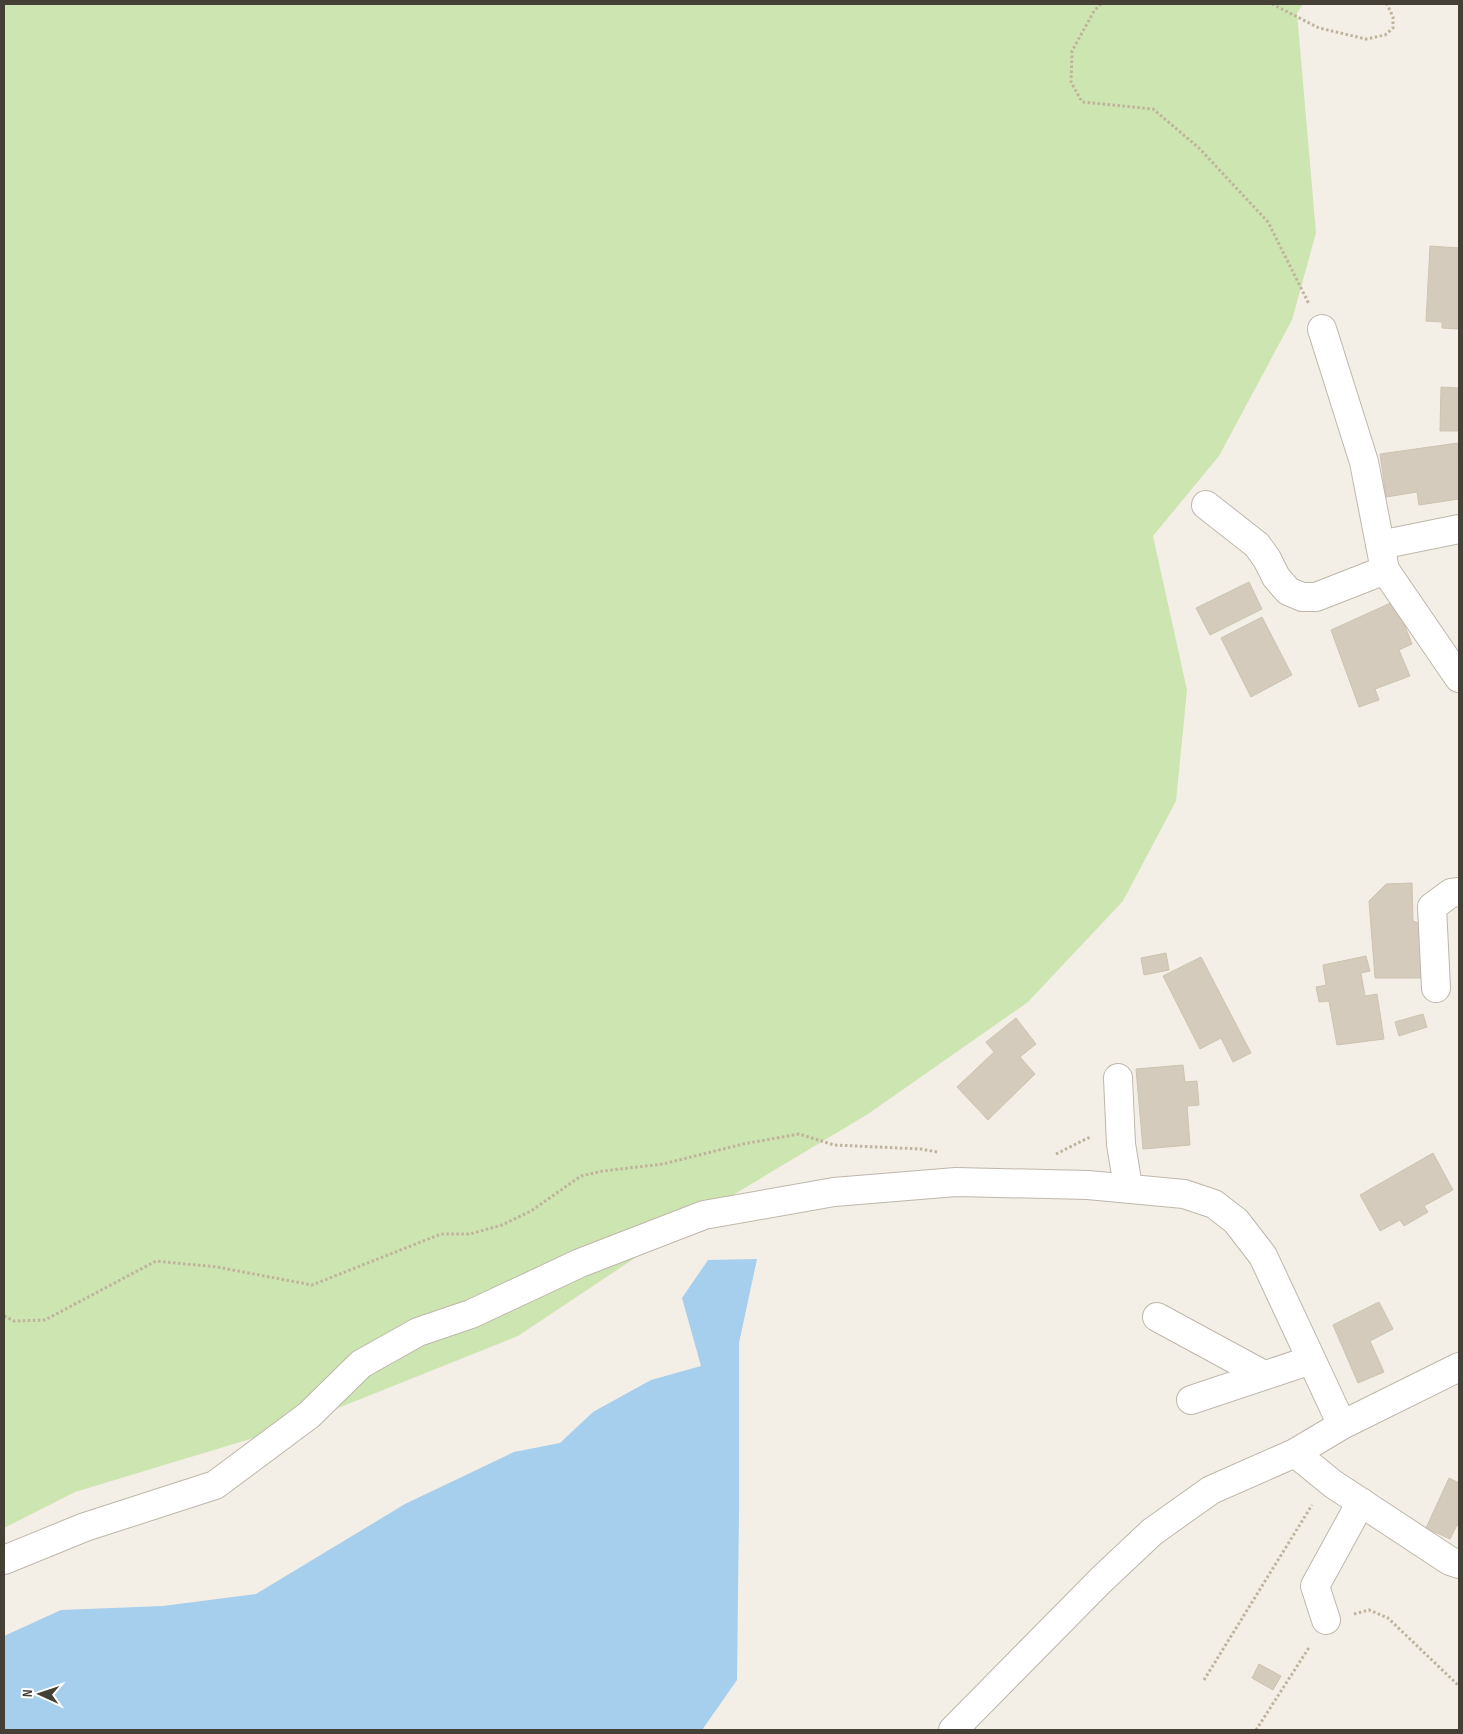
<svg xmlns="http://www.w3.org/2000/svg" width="1463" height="1734" viewBox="0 0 1463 1734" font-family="'Sofia Sans Condensed',sans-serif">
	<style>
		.green { fill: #cde5b1 }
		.water { fill: #a6ceed }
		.building { fill: #d4cbbd; stroke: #cec3b0 }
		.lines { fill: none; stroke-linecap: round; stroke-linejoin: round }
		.minor-casing { stroke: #beb7aa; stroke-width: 30 }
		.path { stroke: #bfb39c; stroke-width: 3; stroke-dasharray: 2.5 2.5; stroke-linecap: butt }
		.minor { stroke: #fff; stroke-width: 28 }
	</style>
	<rect width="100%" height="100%" fill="#f3efe7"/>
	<!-- green -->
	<path class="green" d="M 4,4 L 1303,4 L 1297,13 L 1316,233 L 1292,320 L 1219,456 L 1153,536 L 1187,690 L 1176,801 L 1123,901 L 1028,1002 L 868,1114 L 698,1216 L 518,1336 L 293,1426 L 75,1492 L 4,1528 Z"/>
	<!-- water -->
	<path class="water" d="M 757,1259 L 739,1343 L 739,1511 L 737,1680 L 702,1730 L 4,1730 L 4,1636 L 61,1610 L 163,1606 L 256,1594 L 405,1504 L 514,1452 L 560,1443 L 593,1412 L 651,1380 L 701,1366 L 682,1298 L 708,1260 Z"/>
	<!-- building -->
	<path class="building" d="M 1430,246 L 1459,248 L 1459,329 L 1442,328 L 1442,322 L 1426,321 Z
		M 1441,387 L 1459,388 L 1459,431 L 1440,431 Z
		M 1458,443 L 1459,499 L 1419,505 L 1417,492 L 1386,497 L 1380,454 Z
		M 1249,582 L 1262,609 L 1210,635 L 1196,608 Z
		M 1395,601 L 1412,644 L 1399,650 L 1410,676 L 1375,689 L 1379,700 L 1359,707 L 1331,630 Z
		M 1262,617 L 1292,675 L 1251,697 L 1221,638 Z
		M 1412,883 L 1413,921 L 1424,925 L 1427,978 L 1375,978 L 1369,901 L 1386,884 Z
		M 1166,953 L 1169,970 L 1144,975 L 1141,958 Z
		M 1366,956 L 1370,971 L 1361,973 L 1365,996 L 1377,994 L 1384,1039 L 1337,1045 L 1329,1001 L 1319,1002 L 1316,987 L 1326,985 L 1323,965 Z
		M 1201,957 L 1251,1053 L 1233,1062 L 1221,1038 L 1200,1049 L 1163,976 Z
		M 1423,1014 L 1427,1027 L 1399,1036 L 1395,1022 Z
		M 1016,1018 L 1036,1044 L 1020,1057 L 1035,1074 L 988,1120 L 957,1087 L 994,1052 L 986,1042 Z
		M 1183,1065 L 1185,1082 L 1197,1081 L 1199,1105 L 1187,1106 L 1190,1145 L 1143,1149 L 1136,1069 Z
		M 1433,1153 L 1453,1190 L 1424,1206 L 1428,1212 L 1404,1226 L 1400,1220 L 1380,1231 L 1360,1195 Z
		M 1379,1302 L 1393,1329 L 1370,1341 L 1384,1372 L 1358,1383 L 1333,1325 Z
		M 1449,1478 L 1459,1483 L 1459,1526 L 1457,1525 L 1450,1539 L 1426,1528 Z
		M 1259,1664 L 1281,1676 L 1273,1690 L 1252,1678 Z"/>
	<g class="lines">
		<!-- minor casing -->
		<g class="minor-casing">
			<path id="minor" d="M 1322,329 L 1364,462 L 1385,570 L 1459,678
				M 1206,505 L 1257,545 L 1267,559 L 1276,577 L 1288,591 L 1302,597 L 1316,597 L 1385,570
				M 1380,545 L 1459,529
				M 1436,988 L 1432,907 L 1451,893 L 1459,892
				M 1118,1078 L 1121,1144 L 1128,1187
				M 1157,1317 L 1264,1375
				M 1191,1400 L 1311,1360
				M 1295,1453 L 1333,1484 L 1450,1561 L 1459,1564
				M 4,1560 L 85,1527 L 215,1485 L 309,1415 L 361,1364 L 418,1332 L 471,1314 L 580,1263 L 704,1215 L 834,1192 L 956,1182 L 1088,1185 L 1184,1194 L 1214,1204 L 1236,1221 L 1263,1256 L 1342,1425
				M 1326,1620 L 1315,1586 L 1361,1502
				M 953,1730 L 1101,1580 L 1152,1532 L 1211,1490 L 1295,1453 L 1342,1425 L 1459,1367"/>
		</g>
		<!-- path -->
		<path class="path" d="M 1101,4 L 1094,11 L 1072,51 L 1071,82 L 1082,102 L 1153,109 L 1199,148 L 1268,222 L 1309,304
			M 1272,4 L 1319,28 L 1366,39 L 1385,35 L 1393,28 L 1393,17 L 1387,4
			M 1056,1154 L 1088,1138 L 1091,1138
			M 4,1316 L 14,1321 L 45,1320 L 156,1261 L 217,1267 L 312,1285 L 441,1234 L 470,1234 L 502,1225 L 531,1211 L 581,1176 L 603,1171 L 663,1164 L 743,1144 L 799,1134 L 834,1145 L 921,1149 L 937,1152
			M 1354,1614 L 1369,1610 L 1388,1618 L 1459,1686
			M 1204,1680 L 1312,1505
			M 1256,1730 L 1310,1646"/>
		<!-- minor -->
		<use href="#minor" class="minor"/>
	</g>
	<!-- border -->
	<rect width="1463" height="1734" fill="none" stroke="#454036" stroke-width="10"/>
	<!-- north arrow -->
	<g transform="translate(40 1694) rotate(273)" stroke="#ffffff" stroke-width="4" paint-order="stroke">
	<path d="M0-4L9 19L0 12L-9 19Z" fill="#454036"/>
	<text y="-8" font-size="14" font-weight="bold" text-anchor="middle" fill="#454036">N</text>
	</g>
</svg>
